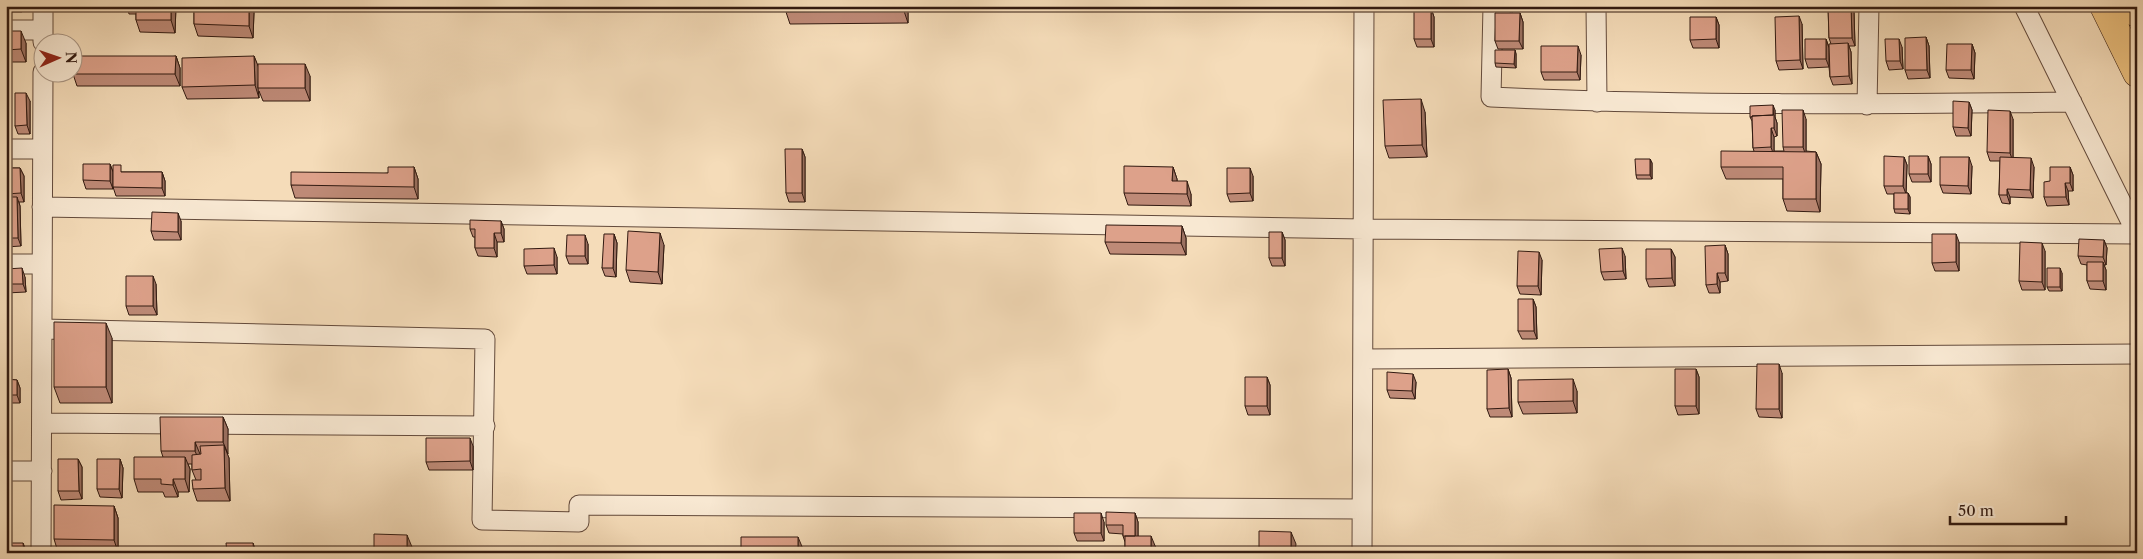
<svg xmlns="http://www.w3.org/2000/svg" width="2143" height="559" viewBox="0 0 2143 559" font-family="'Libre Caslon Text',serif">
	<style>
		.lines { fill: none; stroke-linecap: round; stroke-linejoin: round }
		.minor-casing { stroke: #634a3b; stroke-width: 21 }
		.highway-casing { stroke: #321a11; stroke-width: 29 }
		.minor { stroke: #f8e8d2; stroke-width: 19 }
		.highway { stroke: #eabe7c; stroke-width: 28 }
		.wall { fill: #be8a77; stroke: #321a11 }
		.shaded-wall { fill: #9b7161; stroke: #321a11 }
		.building { fill: #dda18a; stroke: #321a11 }
	</style>
	<rect width="100%" height="100%" fill="#f5dcb9"/>
	<filter id="stains"><feTurbulence type="fractalNoise" baseFrequency=".004" numOctaves="4"/><feColorMatrix values="0 0 0 0 .2 0 0 0 0 .09 0 0 0 0 .02 0 0 0 .5 -.17"/></filter>
	<radialGradient id="worn" r=".72"><stop offset=".6" stop-color="#630" stop-opacity="0"/><stop offset="1" stop-color="#630" stop-opacity=".3"/></radialGradient>
	<g class="lines">
		<!-- minor casing -->
		<g class="minor-casing">
			<path id="minor" d="M 1493,6 L 1491,97 C 1685,106 1879,104 2072,102
				M 1596,6 L 1597,102
				M 2024,6 L 2137,234
				M 6,30 L 43,30
				M 43,42 L 43,6
				M 1867,105 L 1869,6
				M 6,149 L 42,149
				M 42,207 L 1364,229 L 2137,234
				M 6,264 L 42,264
				M 42,329 L 485,339 L 482,520 L 579,522 L 579,505 L 1362,509
				M 1363,359 L 2137,354
				M 42,423 L 485,426
				M 6,471 L 42,471
				M 41,553 L 43,72
				M 1362,553 L 1364,6"/>
		</g>
		<!-- highway casing -->
		<g class="highway-casing">
			<path id="highway" d="M 2104,6 L 2137,73
				M 2134,6 L 2137,13"/>
		</g>
		<!-- minor -->
		<use href="#minor" class="minor"/>
		<!-- highway -->
		<use href="#highway" class="highway"/>
	</g>
	<!-- wall -->
	<path class="wall" d="M 6,6 L 22,6 L 22,12 L 6,12 Z
		M 127,6 L 176,6 L 175,33 L 140,32 L 136,20 L 136,14 L 129,14 Z
		M 194,6 L 252,6 L 254,12 L 253,38 L 198,36 L 194,24 Z
		M 786,6 L 908,6 L 908,23 L 790,24 L 786,12 Z
		M 1512,6 L 1512,13 L 1520,13 L 1523,22 L 1523,49 L 1498,49 L 1495,41 L 1496,13 L 1494,9 Z
		M 1828,6 L 1852,6 L 1854,12 L 1855,46 L 1849,46 L 1851,52 L 1852,84 L 1833,85 L 1830,77 L 1829,67 L 1808,68 L 1805,59 L 1826,39 L 1829,47 L 1831,44 L 1829,38 Z
		M 1905,6 L 1929,6 L 1929,11 L 1907,11 Z
		M 1431,8 L 1434,17 L 1434,47 L 1417,47 L 1414,39 Z
		M 1716,17 L 1719,25 L 1719,48 L 1693,48 L 1690,40 Z
		M 1802,24 L 1803,69 L 1779,70 L 1776,61 Z
		M 6,31 L 26,43 L 26,62 L 6,62 Z
		M 1926,37 L 1929,46 L 1930,78 L 1908,79 L 1905,70 Z
		M 1972,44 L 1975,53 L 1974,79 L 1949,78 L 1946,70 Z
		M 1902,47 L 1903,69 L 1889,70 L 1886,61 Z
		M 1515,50 L 1516,54 L 1516,68 L 1496,67 L 1495,63 Z
		M 1581,55 L 1580,80 L 1544,80 L 1541,72 Z
		M 176,56 L 180,68 L 180,86 L 77,86 L 73,74 Z
		M 254,56 L 258,67 L 310,76 L 310,101 L 263,101 L 259,91 L 259,98 L 187,99 L 182,87 Z
		M 30,101 L 30,134 L 18,134 L 15,126 Z
		M 1969,102 L 1972,110 L 1971,136 L 1956,136 L 1953,127 Z
		M 1775,110 L 1775,117 L 1777,123 L 1777,136 L 1774,137 L 1774,151 L 1784,151 L 1783,147 L 1806,119 L 1806,151 L 1816,152 L 1821,164 L 1820,212 L 1787,211 L 1783,199 L 1783,179 L 1726,179 L 1721,167 L 1754,151 L 1753,148 L 1752,121 L 1750,117 Z
		M 1425,112 L 1427,157 L 1389,158 L 1385,146 Z
		M 2013,119 L 2013,158 L 2034,167 L 2033,198 L 2010,197 L 2010,204 L 2002,203 L 1999,195 L 2000,161 L 1990,161 L 1987,152 Z
		M 802,149 L 805,157 L 805,202 L 789,202 L 786,193 Z
		M 1928,156 L 1931,164 L 1931,182 L 1912,182 L 1909,174 Z
		M 1904,157 L 1907,165 L 1906,193 L 1908,193 L 1910,197 L 1910,214 L 1895,213 L 1894,209 L 1894,194 L 1887,194 L 1884,186 Z
		M 1650,159 L 1652,163 L 1652,179 L 1637,179 L 1636,175 Z
		M 110,164 L 113,172 L 162,172 L 165,181 L 165,196 L 116,196 L 113,187 L 113,189 L 86,189 L 83,180 Z
		M 1972,166 L 1971,194 L 1943,193 L 1940,185 Z
		M 414,167 L 418,179 L 418,199 L 295,198 L 291,185 L 388,173 Z
		M 1173,167 L 1177,179 L 1177,181 L 1191,194 L 1191,206 L 1128,205 L 1124,193 Z
		M 2070,167 L 2073,175 L 2073,191 L 2068,191 L 2069,205 L 2047,206 L 2044,197 L 2050,181 Z
		M 6,168 L 20,168 L 24,176 L 24,202 L 19,202 L 20,206 L 21,246 L 6,247 Z
		M 1253,176 L 1253,201 L 1230,202 L 1227,194 Z
		M 181,221 L 181,240 L 154,240 L 151,231 Z
		M 501,221 L 504,229 L 504,242 L 497,242 L 497,257 L 478,256 L 475,248 L 475,237 L 473,237 L 470,229 Z
		M 1182,226 L 1186,238 L 1186,255 L 1110,254 L 1105,242 Z
		M 1282,232 L 1285,240 L 1285,266 L 1272,266 L 1269,258 Z
		M 614,234 L 617,243 L 616,277 L 605,276 L 602,268 Z
		M 2104,240 L 2107,248 L 2106,265 L 2104,265 L 2106,270 L 2106,290 L 2090,289 L 2087,281 L 2087,265 L 2081,264 L 2078,256 Z
		M 1959,242 L 1959,271 L 1935,271 L 1932,263 Z
		M 588,244 L 588,264 L 569,264 L 566,256 Z
		M 664,245 L 662,284 L 630,282 L 626,270 Z
		M 1725,245 L 1728,254 L 1728,281 L 1720,282 L 1720,293 L 1709,293 L 1706,285 Z
		M 1671,249 L 1675,257 L 1675,286 L 1649,287 L 1646,279 Z
		M 2045,251 L 2045,290 L 2022,290 L 2019,281 Z
		M 1625,256 L 1626,279 L 1604,280 L 1601,272 Z
		M 557,257 L 557,274 L 527,274 L 524,266 Z
		M 1542,260 L 1541,295 L 1520,294 L 1517,286 Z
		M 6,269 L 25,277 L 26,292 L 6,293 Z
		M 2062,273 L 2062,291 L 2049,291 L 2047,287 Z
		M 156,284 L 157,315 L 129,315 L 126,306 Z
		M 1533,299 L 1536,307 L 1537,339 L 1522,339 L 1518,331 Z
		M 112,338 L 112,403 L 60,403 L 54,387 Z
		M 1508,369 L 1511,378 L 1512,417 L 1490,417 L 1487,409 Z
		M 1696,369 L 1699,377 L 1699,414 L 1678,415 L 1675,406 Z
		M 1782,373 L 1782,418 L 1759,417 L 1756,409 Z
		M 1267,377 L 1270,385 L 1270,415 L 1248,415 L 1245,406 Z
		M 6,379 L 17,380 L 20,388 L 20,403 L 6,403 Z
		M 1416,382 L 1415,399 L 1390,398 L 1387,390 Z
		M 1577,391 L 1577,413 L 1523,414 L 1518,402 Z
		M 223,417 L 228,429 L 227,454 L 229,458 L 230,501 L 197,501 L 193,489 L 196,480 L 192,470 L 192,464 L 188,464 L 190,469 L 189,492 L 178,492 L 178,497 L 165,497 L 163,492 L 138,492 L 134,479 L 163,457 L 161,451 Z
		M 473,446 L 473,470 L 429,470 L 426,462 Z
		M 78,459 L 82,467 L 82,499 L 61,500 L 58,491 Z
		M 120,459 L 123,468 L 122,498 L 100,497 L 97,489 Z
		M 114,506 L 118,518 L 118,552 L 58,552 L 54,539 Z
		M 1135,513 L 1138,522 L 1138,536 L 1156,548 L 1156,553 L 1125,553 L 1125,542 L 1123,536 L 1123,534 L 1109,533 L 1106,525 Z
		M 1104,522 L 1104,541 L 1077,541 L 1074,533 Z"/>
	<!-- shaded-wall -->
	<path class="shaded-wall" d="M 171,6 L 176,6 L 175,33 L 171,20 Z
		M 249,6 L 252,6 L 254,12 L 253,38 L 249,26 Z
		M 904,6 L 908,6 L 908,23 L 904,11 Z
		M 1509,6 L 1512,6 L 1512,18 L 1509,9 Z
		M 1851,6 L 1852,6 L 1854,12 L 1855,46 L 1852,38 Z
		M 1431,8 L 1434,17 L 1434,47 L 1431,39 Z
		M 1520,13 L 1523,22 L 1523,49 L 1519,41 Z
		M 1799,16 L 1802,24 L 1803,69 L 1800,60 Z
		M 1716,17 L 1719,25 L 1719,48 L 1716,39 Z
		M 21,31 L 26,43 L 26,62 L 21,49 Z
		M 1926,37 L 1929,46 L 1930,78 L 1927,70 Z
		M 1826,39 L 1829,48 L 1829,67 L 1826,59 Z
		M 1899,39 L 1902,47 L 1903,69 L 1900,61 Z
		M 1848,43 L 1851,52 L 1852,84 L 1849,76 Z
		M 1972,44 L 1975,53 L 1974,79 L 1971,70 Z
		M 1578,46 L 1581,55 L 1580,80 L 1577,72 Z
		M 1515,50 L 1516,54 L 1516,68 L 1514,64 Z
		M 176,56 L 180,68 L 180,86 L 175,74 Z
		M 254,56 L 259,68 L 258,88 L 259,98 L 255,85 Z
		M 305,64 L 310,76 L 310,101 L 305,88 Z
		M 26,93 L 30,101 L 30,134 L 27,125 Z
		M 1421,99 L 1425,112 L 1427,157 L 1422,145 Z
		M 1969,102 L 1972,110 L 1971,136 L 1968,128 Z
		M 1773,105 L 1775,110 L 1775,117 L 1777,123 L 1777,136 L 1774,128 Z
		M 1803,110 L 1806,119 L 1806,156 L 1803,147 Z
		M 2010,111 L 2013,119 L 2013,162 L 2010,153 Z
		M 1771,128 L 1774,137 L 1774,156 L 1771,147 Z
		M 802,149 L 805,157 L 805,202 L 802,193 Z
		M 1816,152 L 1821,164 L 1820,212 L 1816,199 Z
		M 1928,156 L 1931,164 L 1931,182 L 1928,174 Z
		M 1904,157 L 1907,165 L 1906,194 L 1903,186 Z
		M 1969,157 L 1972,166 L 1971,194 L 1968,186 Z
		M 2031,158 L 2034,167 L 2033,198 L 2030,190 Z
		M 1650,159 L 1652,163 L 1652,179 L 1650,175 Z
		M 110,164 L 113,172 L 113,189 L 110,181 Z
		M 414,167 L 418,179 L 418,199 L 414,187 Z
		M 1173,167 L 1177,179 L 1177,194 L 1172,181 Z
		M 2070,167 L 2073,175 L 2073,191 L 2070,183 Z
		M 20,168 L 24,176 L 24,202 L 21,193 Z
		M 1250,168 L 1253,176 L 1253,201 L 1250,193 Z
		M 162,172 L 165,181 L 165,196 L 162,188 Z
		M 1187,181 L 1191,194 L 1191,206 L 1187,194 Z
		M 2065,183 L 2068,191 L 2069,205 L 2066,197 Z
		M 2007,189 L 2010,197 L 2010,204 L 2007,195 Z
		M 1908,193 L 1910,197 L 1910,214 L 1908,209 Z
		M 17,197 L 20,206 L 21,246 L 18,238 Z
		M 178,213 L 181,221 L 181,240 L 178,232 Z
		M 501,221 L 504,229 L 504,242 L 501,233 Z
		M 1182,226 L 1186,238 L 1186,255 L 1181,243 Z
		M 1282,232 L 1285,240 L 1285,266 L 1282,258 Z
		M 494,233 L 497,242 L 497,257 L 494,248 Z
		M 660,233 L 664,245 L 662,284 L 658,272 Z
		M 614,234 L 617,243 L 616,277 L 613,268 Z
		M 1956,234 L 1959,242 L 1959,271 L 1956,262 Z
		M 585,235 L 588,244 L 588,264 L 585,256 Z
		M 2104,240 L 2107,248 L 2106,265 L 2103,257 Z
		M 2042,243 L 2045,251 L 2045,290 L 2042,282 Z
		M 1725,245 L 1728,254 L 1728,281 L 1725,273 Z
		M 554,248 L 557,257 L 557,274 L 554,265 Z
		M 1622,248 L 1625,256 L 1626,279 L 1623,271 Z
		M 1671,249 L 1675,257 L 1675,286 L 1672,278 Z
		M 1539,252 L 1542,260 L 1541,295 L 1538,286 Z
		M 2103,262 L 2106,270 L 2106,290 L 2103,281 Z
		M 22,268 L 25,277 L 26,292 L 23,284 Z
		M 2060,268 L 2062,273 L 2062,291 L 2060,287 Z
		M 1717,273 L 1720,282 L 1720,293 L 1717,284 Z
		M 153,276 L 156,284 L 157,315 L 153,306 Z
		M 1533,299 L 1536,307 L 1537,339 L 1534,331 Z
		M 106,323 L 112,338 L 112,403 L 106,387 Z
		M 1779,364 L 1782,373 L 1782,418 L 1779,409 Z
		M 1508,369 L 1511,378 L 1512,417 L 1509,408 Z
		M 1696,369 L 1699,377 L 1699,414 L 1696,406 Z
		M 1413,374 L 1416,382 L 1415,399 L 1412,391 Z
		M 1267,377 L 1270,385 L 1270,415 L 1267,406 Z
		M 1573,379 L 1577,391 L 1577,413 L 1573,401 Z
		M 17,380 L 20,388 L 20,403 L 17,395 Z
		M 223,417 L 228,429 L 228,454 L 223,442 Z
		M 470,438 L 473,446 L 473,470 L 470,461 Z
		M 195,442 L 200,454 L 200,463 L 195,451 Z
		M 224,445 L 229,458 L 230,501 L 225,488 Z
		M 185,457 L 190,469 L 189,492 L 185,479 Z
		M 78,459 L 82,467 L 82,499 L 79,491 Z
		M 120,459 L 123,468 L 122,498 L 119,489 Z
		M 173,479 L 178,492 L 178,497 L 173,485 Z
		M 114,506 L 118,518 L 118,552 L 114,540 Z
		M 1101,513 L 1104,522 L 1104,541 L 1101,533 Z
		M 1135,513 L 1138,522 L 1138,545 L 1135,536 Z
		M 1291,532 L 1296,544 L 1295,553 L 1291,553 Z
		M 407,535 L 412,547 L 412,553 L 407,553 Z
		M 1151,536 L 1156,548 L 1156,553 L 1151,553 Z
		M 798,537 L 803,549 L 803,553 L 798,553 Z
		M 23,543 L 27,552 L 27,553 L 24,553 Z
		M 253,543 L 256,551 L 257,553 L 254,553 Z"/>
	<!-- building -->
	<path class="building" d="M 136,6 L 171,6 L 171,20 L 136,20 Z
		M 194,6 L 249,6 L 249,26 L 194,24 Z
		M 786,6 L 904,6 L 904,11 L 786,12 Z
		M 1494,6 L 1509,6 L 1509,9 L 1494,9 Z
		M 1828,6 L 1851,6 L 1852,38 L 1829,38 Z
		M 1414,8 L 1431,8 L 1431,39 L 1414,39 Z
		M 1495,13 L 1520,13 L 1519,41 L 1495,41 Z
		M 1799,16 L 1800,60 L 1776,61 L 1775,17 Z
		M 1690,17 L 1716,17 L 1716,39 L 1690,40 Z
		M 6,31 L 21,31 L 21,49 L 6,50 Z
		M 1926,37 L 1927,70 L 1905,70 L 1905,38 Z
		M 1805,39 L 1826,39 L 1826,59 L 1805,59 Z
		M 1885,39 L 1899,39 L 1900,61 L 1886,61 Z
		M 1848,43 L 1849,76 L 1830,77 L 1829,44 Z
		M 1947,44 L 1972,44 L 1971,70 L 1946,70 Z
		M 1541,46 L 1578,46 L 1577,72 L 1541,72 Z
		M 1495,50 L 1515,50 L 1514,64 L 1495,63 Z
		M 72,56 L 176,56 L 175,74 L 73,74 Z
		M 254,56 L 255,85 L 182,87 L 182,58 Z
		M 258,64 L 305,64 L 305,88 L 258,88 Z
		M 15,93 L 26,93 L 27,125 L 15,126 Z
		M 1421,99 L 1422,145 L 1385,146 L 1383,100 Z
		M 1953,101 L 1969,102 L 1968,128 L 1953,127 Z
		M 1773,105 L 1773,115 L 1752,116 L 1752,117 L 1750,117 L 1750,106 Z
		M 1782,110 L 1803,110 L 1803,147 L 1783,147 Z
		M 1988,110 L 2010,111 L 2010,153 L 1987,152 Z
		M 1774,115 L 1774,128 L 1771,128 L 1771,147 L 1753,148 L 1752,116 Z
		M 785,149 L 802,149 L 802,193 L 786,193 Z
		M 1721,151 L 1816,152 L 1816,199 L 1783,199 L 1783,167 L 1721,167 Z
		M 1884,156 L 1904,157 L 1903,186 L 1884,186 Z
		M 1909,156 L 1928,156 L 1928,174 L 1909,174 Z
		M 1940,157 L 1969,157 L 1968,186 L 1940,185 Z
		M 2000,157 L 2031,158 L 2030,190 L 2007,189 L 2007,195 L 1999,195 Z
		M 1635,159 L 1650,159 L 1650,175 L 1636,175 Z
		M 83,164 L 110,164 L 110,181 L 83,180 Z
		M 113,165 L 121,165 L 121,172 L 162,172 L 162,188 L 113,187 Z
		M 1124,166 L 1173,167 L 1172,181 L 1187,181 L 1187,194 L 1124,193 Z
		M 388,167 L 414,167 L 414,187 L 291,185 L 291,172 L 388,173 Z
		M 2050,167 L 2070,167 L 2070,183 L 2065,183 L 2066,197 L 2044,197 L 2044,182 L 2050,181 Z
		M 6,168 L 20,168 L 21,193 L 6,194 Z
		M 1227,168 L 1250,168 L 1250,193 L 1227,194 Z
		M 1894,193 L 1908,193 L 1908,209 L 1894,209 Z
		M 6,197 L 17,197 L 18,238 L 6,238 Z
		M 152,212 L 178,213 L 178,232 L 151,231 Z
		M 470,220 L 501,221 L 501,233 L 494,233 L 494,248 L 475,248 L 475,229 L 470,229 Z
		M 1106,225 L 1182,226 L 1181,243 L 1105,242 Z
		M 628,231 L 660,233 L 658,272 L 626,270 Z
		M 1269,232 L 1282,232 L 1282,258 L 1269,258 Z
		M 604,234 L 614,234 L 613,268 L 602,268 Z
		M 1932,234 L 1956,234 L 1956,262 L 1932,263 Z
		M 567,235 L 585,235 L 585,256 L 566,256 Z
		M 2079,239 L 2104,240 L 2103,257 L 2078,256 Z
		M 2020,242 L 2042,243 L 2042,282 L 2019,281 Z
		M 1725,245 L 1725,273 L 1717,273 L 1717,284 L 1706,285 L 1705,246 Z
		M 554,248 L 554,265 L 524,266 L 524,249 Z
		M 1622,248 L 1623,271 L 1601,272 L 1599,249 Z
		M 1646,249 L 1671,249 L 1672,278 L 1646,279 Z
		M 1518,251 L 1539,252 L 1538,286 L 1517,286 Z
		M 2087,262 L 2103,262 L 2103,281 L 2087,281 Z
		M 22,268 L 23,284 L 6,284 L 6,269 Z
		M 2047,268 L 2060,268 L 2060,287 L 2047,287 Z
		M 126,276 L 153,276 L 153,306 L 126,306 Z
		M 1518,299 L 1533,299 L 1534,331 L 1518,331 Z
		M 54,322 L 106,323 L 106,387 L 54,387 Z
		M 1757,364 L 1779,364 L 1779,409 L 1756,409 Z
		M 1508,369 L 1509,408 L 1487,409 L 1487,370 Z
		M 1675,369 L 1696,369 L 1696,406 L 1675,406 Z
		M 1387,372 L 1413,374 L 1412,391 L 1387,390 Z
		M 1245,377 L 1267,377 L 1267,406 L 1245,406 Z
		M 6,379 L 17,380 L 17,395 L 6,395 Z
		M 1573,379 L 1573,401 L 1518,402 L 1518,380 Z
		M 160,417 L 223,417 L 223,442 L 195,442 L 195,451 L 161,451 Z
		M 426,438 L 470,438 L 470,461 L 426,462 Z
		M 224,445 L 225,488 L 193,489 L 192,480 L 201,480 L 201,469 L 192,470 L 192,455 L 201,454 L 200,446 Z
		M 134,457 L 185,457 L 185,479 L 173,479 L 173,485 L 161,484 L 161,479 L 134,479 Z
		M 58,459 L 78,459 L 79,491 L 58,491 Z
		M 97,459 L 120,459 L 119,489 L 97,489 Z
		M 54,505 L 114,506 L 114,540 L 54,539 Z
		M 1106,512 L 1135,513 L 1135,536 L 1123,536 L 1123,525 L 1106,525 Z
		M 1074,513 L 1101,513 L 1101,533 L 1074,533 Z
		M 1259,531 L 1291,532 L 1291,553 L 1259,553 Z
		M 374,534 L 407,535 L 407,553 L 374,553 Z
		M 1125,536 L 1151,536 L 1151,553 L 1125,553 Z
		M 741,537 L 798,537 L 798,553 L 741,553 Z
		M 6,543 L 23,543 L 24,553 L 6,553 Z
		M 226,543 L 253,543 L 254,553 L 227,553 Z"/>
	<!-- margin -->
	<rect width="2143" height="559" fill="none" stroke="#f5dcb9" stroke-width="25"/>
	<rect x="8" y="8" width="2128" height="544" fill="none" stroke="#321a11" stroke-width="2.5"/>
	<rect x="12" y="12" width="2118" height="534" fill="none" stroke="#321a11"/>
	<!-- north arrow -->
	<g transform="translate(58 58) rotate(88)"><circle r="24" fill="#f8e8d2" stroke="#a99685"/>
	<path d="M0-4L9 19L0 12L-9 19Z" fill="#8f2418"/>
	<text y="-8" font-size="14" font-weight="bold" text-anchor="middle" fill="#321a11">N</text>
	</g>
	<!-- scale -->
	<path d="M1950 516v8h116v-8" fill="none" stroke="#321a11" stroke-width="2.5"/>
	<text x="1958" y="516" font-size="15" fill="#321a11" stroke="#f8e8d2" stroke-width="4" paint-order="stroke">50 m</text>
	<rect width="100%" height="100%" filter="url(#stains)"/>
	<rect width="100%" height="100%" fill="url(#worn)"/>
</svg>
